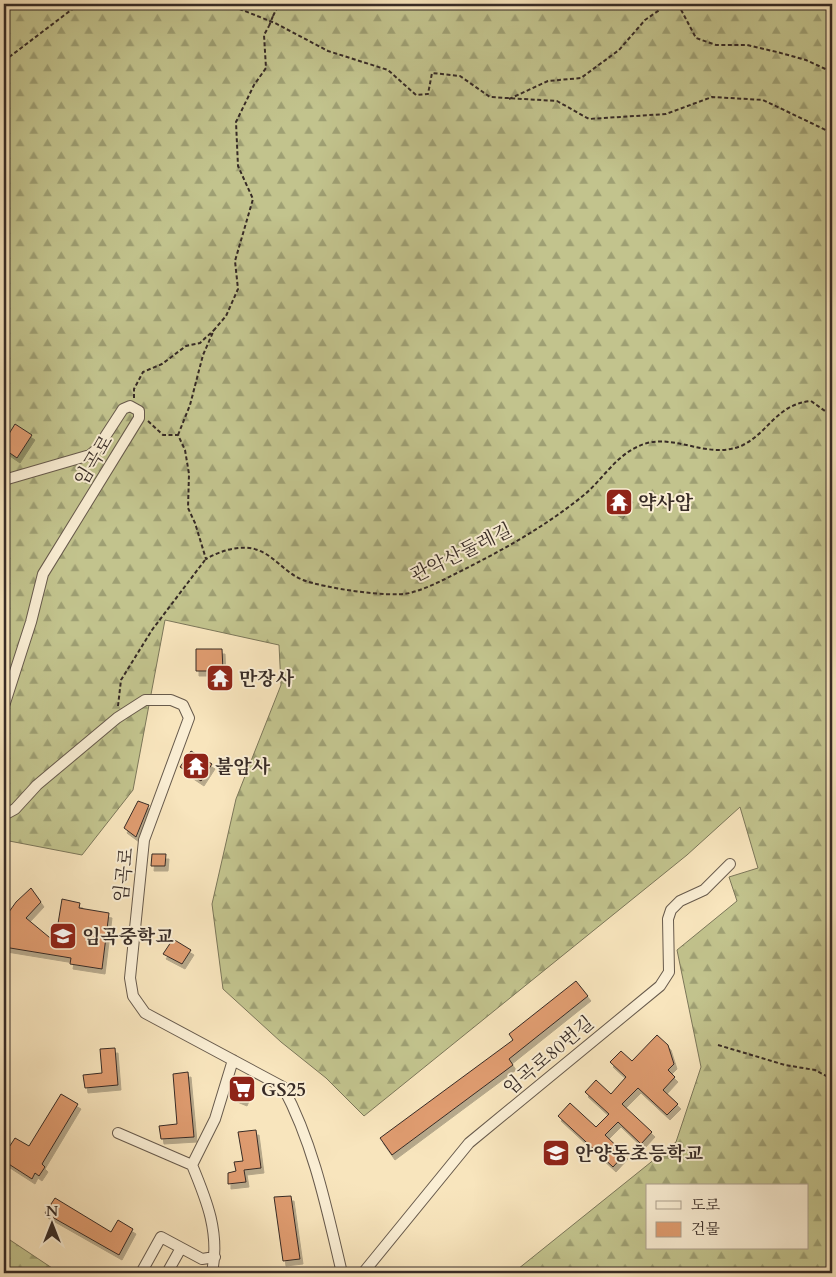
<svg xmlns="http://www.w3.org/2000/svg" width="836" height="1277" viewBox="0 0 836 1277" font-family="Cardo,'Noto Serif KR',serif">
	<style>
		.forest { fill: url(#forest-firs); stroke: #7c775a; fill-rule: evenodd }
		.building { fill: #df9c6f; stroke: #372b26; filter: url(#shadow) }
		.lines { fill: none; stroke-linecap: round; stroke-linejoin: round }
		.minor-casing { stroke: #675a4c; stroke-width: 12 }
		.path { stroke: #372b26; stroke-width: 2; stroke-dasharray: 4 2.5; stroke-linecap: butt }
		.minor { stroke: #faeed4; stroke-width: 10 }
		.path-bridge { stroke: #372b26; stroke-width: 2; stroke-dasharray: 4 2.5; stroke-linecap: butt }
		.labels { text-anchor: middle; stroke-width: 4; stroke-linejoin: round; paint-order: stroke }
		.street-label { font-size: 19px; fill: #372b26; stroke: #faeed4 }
		.poi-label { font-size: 19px; font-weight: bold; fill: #372b26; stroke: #faeed4; text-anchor: start }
	</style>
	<defs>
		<pattern id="forest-firs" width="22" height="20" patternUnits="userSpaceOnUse" patternTransform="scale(1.25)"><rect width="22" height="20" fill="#c2c38d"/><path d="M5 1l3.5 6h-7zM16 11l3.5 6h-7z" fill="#9e9f73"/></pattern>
		<filter id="shadow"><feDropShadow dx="3" dy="5" stdDeviation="0" flood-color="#0004"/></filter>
	</defs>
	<rect width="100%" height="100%" fill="#f8e5bd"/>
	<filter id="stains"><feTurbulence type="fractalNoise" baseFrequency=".004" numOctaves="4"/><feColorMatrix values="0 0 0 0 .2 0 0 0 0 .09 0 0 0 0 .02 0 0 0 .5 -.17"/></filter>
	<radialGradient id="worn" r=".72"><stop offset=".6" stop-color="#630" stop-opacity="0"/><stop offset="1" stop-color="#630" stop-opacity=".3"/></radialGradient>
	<!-- forest -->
	<path class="forest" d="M 4,4 L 832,4 L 832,1273 L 513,1273 L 676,1142 L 701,1067 L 677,950 L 737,901 L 729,877 L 758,868 L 740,807 L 687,855 L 364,1116 L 326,1078 L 281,1042 L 223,989 L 212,904 L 236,799 L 281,685 L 279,645 L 165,620 L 133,790 L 82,855 L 4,840 ZM 647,1186 L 807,1186 L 807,1248 L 647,1248 Z
		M 4,1236 L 52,1268 L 54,1273 L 4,1273 Z"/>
	<!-- building -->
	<path class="building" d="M 15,424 L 32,435 L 17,458 L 4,449 L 4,442 Z
		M 618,490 L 630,497 L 620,514 L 609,507 Z
		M 196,649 L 222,649 L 223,671 L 196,671 Z
		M 191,751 L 212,764 L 201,781 L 180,767 Z
		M 138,801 L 149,805 L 136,837 L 124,828 Z
		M 152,854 L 166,854 L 165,866 L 151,866 Z
		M 31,888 L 41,902 L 26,918 L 55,942 L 62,899 L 80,903 L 79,908 L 109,913 L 102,969 L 70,964 L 71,958 L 4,947 L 4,919 L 16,902 Z
		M 173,939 L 191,950 L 182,964 L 163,954 Z
		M 576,981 L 588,996 L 509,1059 L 513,1065 L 392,1155 L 380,1138 L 513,1040 L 509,1034 Z
		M 657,1035 L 668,1045 L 674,1064 L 668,1070 L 675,1077 L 663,1090 L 678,1104 L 667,1115 L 638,1088 L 622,1104 L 652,1132 L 641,1144 L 618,1122 L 605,1135 L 625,1154 L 613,1167 L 558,1116 L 570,1103 L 596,1127 L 609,1114 L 585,1092 L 596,1080 L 611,1094 L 626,1077 L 610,1062 L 621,1051 L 632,1061 Z
		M 115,1048 L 118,1085 L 85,1088 L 83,1075 L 102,1073 L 100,1049 Z
		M 188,1072 L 194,1137 L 161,1139 L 159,1126 L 177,1124 L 173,1074 Z
		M 239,1077 L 252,1082 L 244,1101 L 232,1096 Z
		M 61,1094 L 78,1104 L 42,1164 L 45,1167 L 39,1176 L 35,1173 L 32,1179 L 4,1161 L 4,1155 L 15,1138 L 29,1146 Z
		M 256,1130 L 261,1168 L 244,1170 L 246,1182 L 228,1184 L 228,1173 L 236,1171 L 234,1162 L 243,1161 L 238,1132 Z
		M 291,1196 L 300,1259 L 283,1261 L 274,1197 Z
		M 55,1198 L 111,1232 L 118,1220 L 133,1229 L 119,1255 L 45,1213 Z"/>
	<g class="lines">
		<!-- minor casing -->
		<g class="minor-casing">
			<path id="minor" d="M 4,480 L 90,455 L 97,449 L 123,409 L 130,406 L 139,411 L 139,418 L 43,574 L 31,622 L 4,706
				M 4,815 L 15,809 L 37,785 L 117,718 L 145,700 L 171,700 L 183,705 L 189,718 L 144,840 L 130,978 L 133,996 L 145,1013 L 283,1087 C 314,1145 327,1210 342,1273
				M 118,1133 L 192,1165
				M 141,1273 L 161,1237 L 202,1259 L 215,1257
				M 167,1273 L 181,1248
				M 212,1273 C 220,1233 207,1201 192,1165 L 215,1119 L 233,1060
				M 363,1273 L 469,1143 L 660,986 L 669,972 L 668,919 L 671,910 L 680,901 L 704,890 L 730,864"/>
		</g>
		<!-- path -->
		<path class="path" d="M 227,4 L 275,23 L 328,51 L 388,70 L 416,95 L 428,94 L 432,73 L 460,76 L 490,97 L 557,101 L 589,119 L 666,114 L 712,97 L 763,100 L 832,133
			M 678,4 L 696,38 L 716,45 L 747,45 L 777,52 L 806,60 L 832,72
			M 273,16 L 279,4
			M 4,61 L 79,4
			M 509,99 L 548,81 L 581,78 L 619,50 L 645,20 L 668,4
			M 134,398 L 134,389 L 143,372 L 162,364 L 186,346 L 200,343 L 214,330
			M 148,421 L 163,435 L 178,435 L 185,450 L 189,474 L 188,508 L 195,523 L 206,559 C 224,549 247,542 266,554 C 279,562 288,574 303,580 C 324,588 389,598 410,593 C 428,588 443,580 459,572 C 503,550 546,526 584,495 C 602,480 615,457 637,447 C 671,429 707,462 743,445 C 769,432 777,404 811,401 L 832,416
			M 178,435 L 190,405 L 203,355 L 214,330 L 226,316 L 238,289 L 235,261 L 253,199 L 238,166 L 236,122 L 254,85 L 266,68 L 264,35 L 269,26
			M 118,706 L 121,680 L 152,630 L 205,560
			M 718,1045 L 785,1065 L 815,1070 L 832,1079"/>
		<!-- minor -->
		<use href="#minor" class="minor"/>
		<!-- path-bridge -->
		<path class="path-bridge" d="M 269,26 L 273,16"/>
	</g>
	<!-- icons -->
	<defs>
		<g id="temple-square" transform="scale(1.4375)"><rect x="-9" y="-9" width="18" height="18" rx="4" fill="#8f2418" stroke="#faeed4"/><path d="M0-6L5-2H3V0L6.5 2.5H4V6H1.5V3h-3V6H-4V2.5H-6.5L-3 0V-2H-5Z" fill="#fff"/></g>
		<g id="school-square" transform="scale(1.4375)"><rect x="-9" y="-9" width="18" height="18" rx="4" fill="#8f2418" stroke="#faeed4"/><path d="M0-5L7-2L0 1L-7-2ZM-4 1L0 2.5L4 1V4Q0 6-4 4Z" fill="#fff"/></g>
		<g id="supermarket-square" transform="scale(1.4375)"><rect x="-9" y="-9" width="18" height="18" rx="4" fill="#8f2418" stroke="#faeed4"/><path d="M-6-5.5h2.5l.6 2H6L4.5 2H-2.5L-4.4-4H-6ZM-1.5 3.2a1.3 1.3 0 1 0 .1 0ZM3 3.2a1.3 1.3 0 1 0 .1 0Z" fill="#fff"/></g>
	</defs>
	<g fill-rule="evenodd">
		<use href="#temple-square" x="619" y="502"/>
		<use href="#temple-square" x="220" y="678"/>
		<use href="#temple-square" x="196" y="766"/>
		<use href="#school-square" x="63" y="936"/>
		<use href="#supermarket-square" x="242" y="1089"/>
		<use href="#school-square" x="556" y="1153"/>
	</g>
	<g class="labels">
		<!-- street labels -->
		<g class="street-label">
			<text transform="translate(93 460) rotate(-59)" y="7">임곡로</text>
			<text transform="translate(461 552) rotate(-26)" y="7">관악산둘레길</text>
			<text transform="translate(123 875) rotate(-84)" y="7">임곡로</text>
			<text transform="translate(548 1055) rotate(-40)" y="7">임곡로80번길</text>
		</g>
		<!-- poi labels -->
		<g class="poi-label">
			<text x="638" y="509">약사암</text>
			<text x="239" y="685">만장사</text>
			<text x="215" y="773">불암사</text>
			<text x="82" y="943">임곡중학교</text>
			<text x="261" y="1096">GS25</text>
			<text x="575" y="1160">안양동초등학교</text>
		</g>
	</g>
	<!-- margin -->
	<rect width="836" height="1277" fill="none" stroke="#f8e5bd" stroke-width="20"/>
	<rect x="5" y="5" width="826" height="1267" fill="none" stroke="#372b26" stroke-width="2.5"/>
	<rect x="10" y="10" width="816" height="1257" fill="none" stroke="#372b26"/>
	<!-- legend -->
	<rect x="646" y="1184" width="162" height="65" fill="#faeed4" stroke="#aca08e"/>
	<rect x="656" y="1201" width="25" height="8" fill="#faeed4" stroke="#aca08e"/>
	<text x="691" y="1210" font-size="15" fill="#372b26">도로</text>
	<rect x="656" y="1222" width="25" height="15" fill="#df9c6f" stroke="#aca08e"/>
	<text x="691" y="1234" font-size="15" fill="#372b26">건물</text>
	<!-- north arrow -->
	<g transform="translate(52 1224)" stroke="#faeed4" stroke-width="4" paint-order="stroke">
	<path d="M0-4L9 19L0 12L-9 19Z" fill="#372b26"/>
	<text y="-8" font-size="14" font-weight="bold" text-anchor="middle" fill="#372b26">N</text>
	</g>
	<rect width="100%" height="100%" filter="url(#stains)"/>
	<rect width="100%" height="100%" fill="url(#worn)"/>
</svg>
